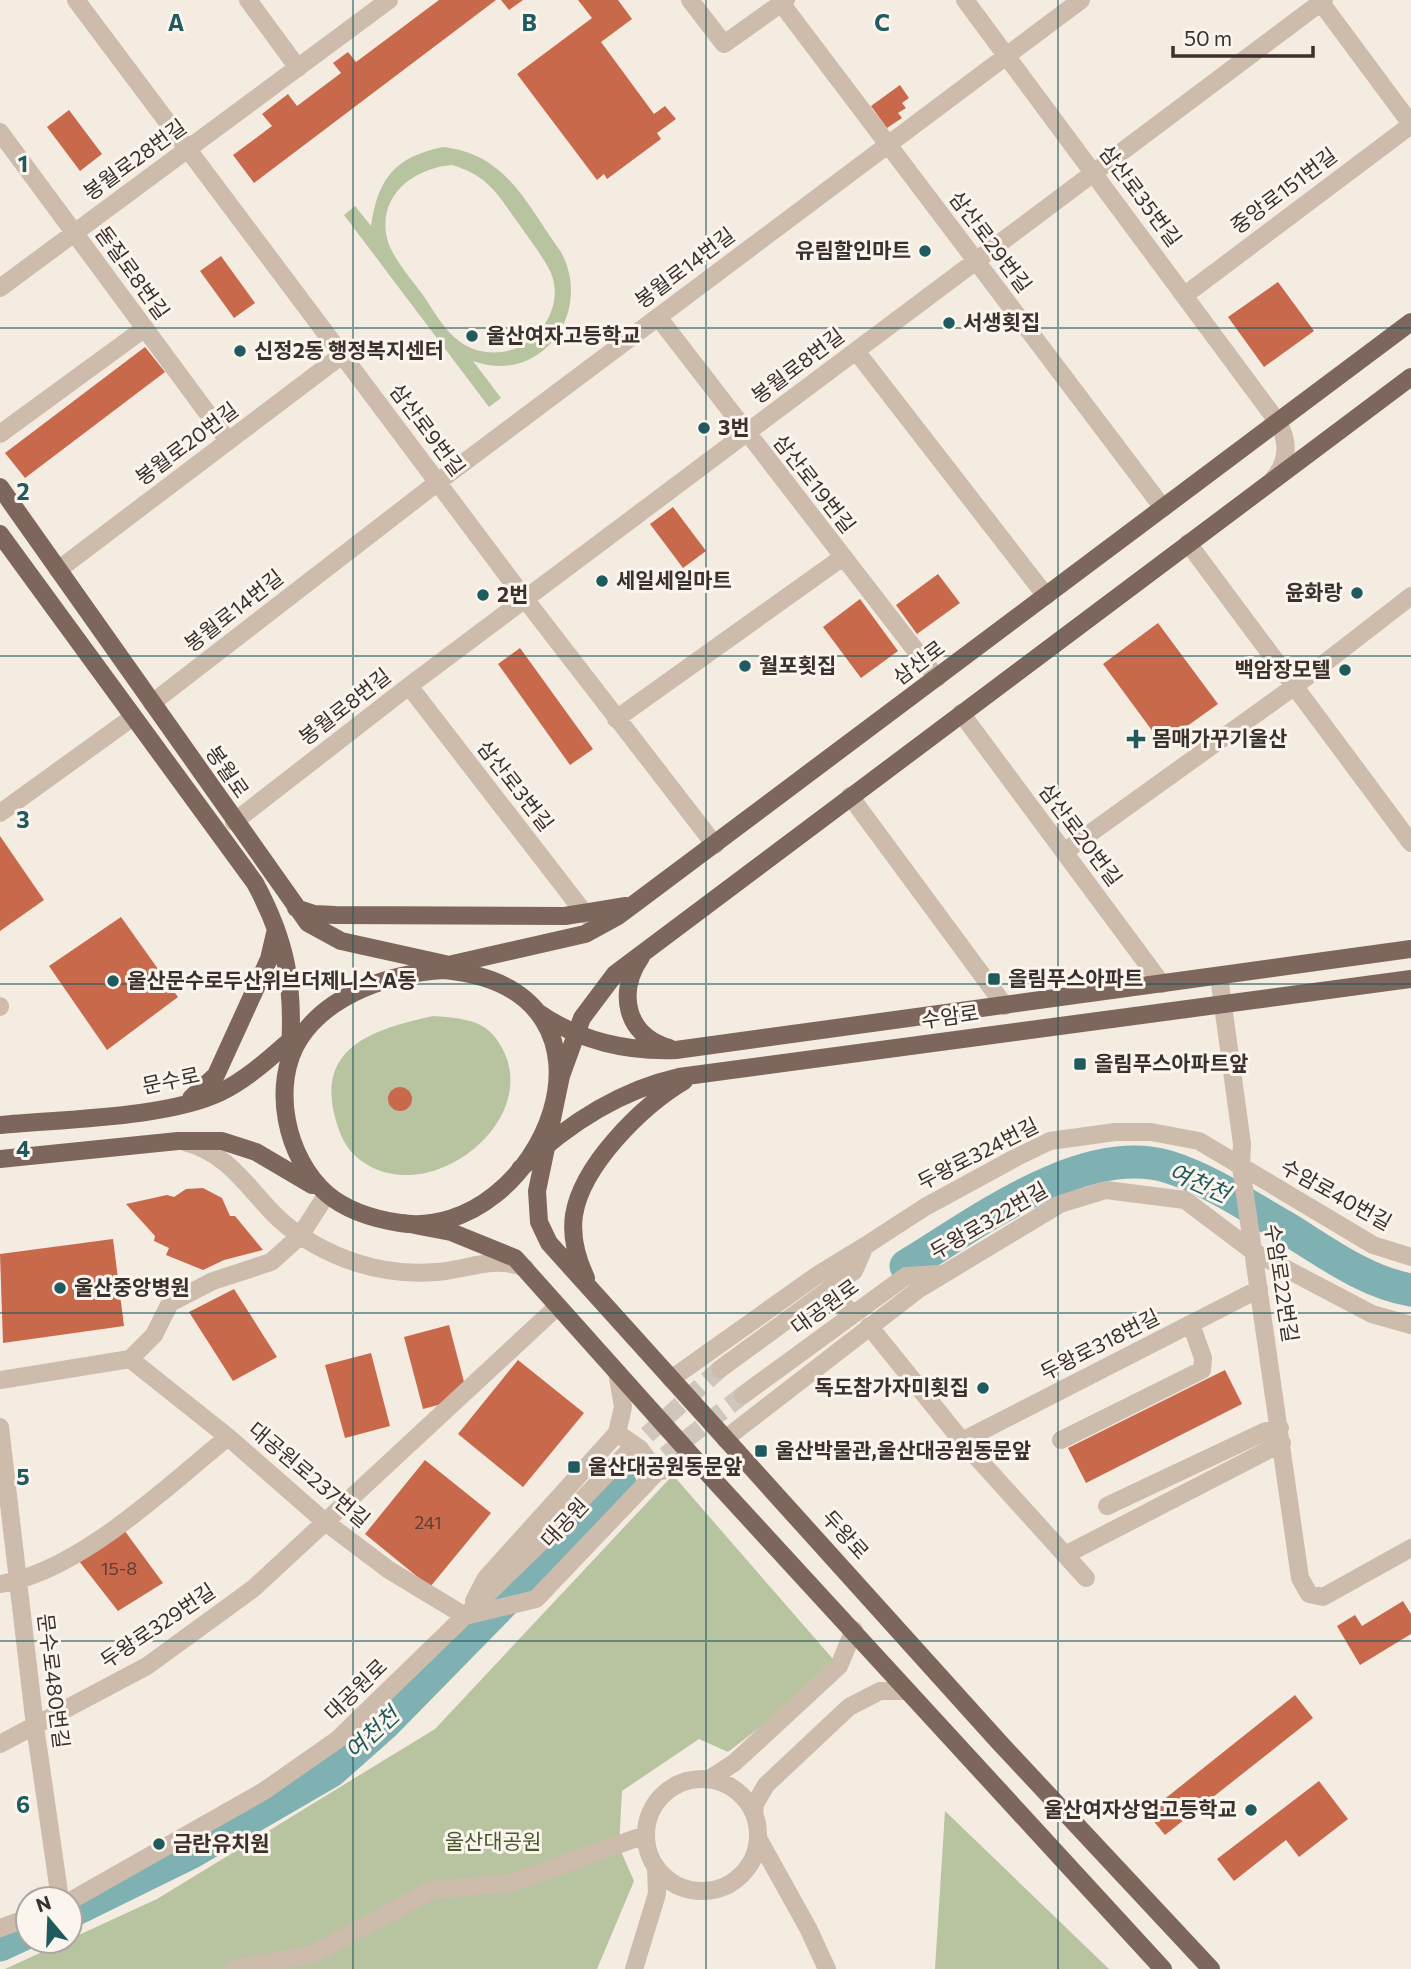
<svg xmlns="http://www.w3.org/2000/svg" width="1411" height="1969" viewBox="0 0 1411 1969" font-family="Commissioner,'Noto Sans KR',sans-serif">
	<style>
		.green { fill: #b8c4a0; fill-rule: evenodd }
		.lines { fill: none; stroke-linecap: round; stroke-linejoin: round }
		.river { stroke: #7fb0b2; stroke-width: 33 }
		.building { fill: #c8694b }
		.minor-tunnel { stroke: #cfc6bd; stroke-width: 18; stroke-dasharray: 18 9; stroke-linecap: butt }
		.minor { stroke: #cdbbac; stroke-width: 18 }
		.major { stroke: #7d675c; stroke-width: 18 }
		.grid { fill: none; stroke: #1f5a5e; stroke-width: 2; stroke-opacity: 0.55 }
		.poi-dot { fill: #1f5a5e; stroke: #fbf5ee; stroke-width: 2.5 }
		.labels { text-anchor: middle; stroke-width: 6; stroke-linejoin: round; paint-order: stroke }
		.number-label { font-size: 18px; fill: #5e3e33 }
		.street-label { font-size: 21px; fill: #3b302b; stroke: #fbf5ee }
		.poi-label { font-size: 21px; font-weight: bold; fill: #3b302b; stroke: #fbf5ee; text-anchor: start }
		.park-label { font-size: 21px; fill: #4a5a2e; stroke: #fbf5ee }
		.water-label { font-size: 23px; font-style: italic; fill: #1f5a5e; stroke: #fbf5ee }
		.grid-label { font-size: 23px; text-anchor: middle; font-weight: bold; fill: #1f5a5e; stroke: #fbf5ee; stroke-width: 6; stroke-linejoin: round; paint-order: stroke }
	</style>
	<rect width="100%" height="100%" fill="#f4ebe1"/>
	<!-- green -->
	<path class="green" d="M 443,147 C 507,154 526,204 561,252 C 594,313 540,386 473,361 L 501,398 L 489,407 L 344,215 L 355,206 L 371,226 C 378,178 395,157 443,147 ZM 452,165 C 490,176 499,197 521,227 C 530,240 540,253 548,267 C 565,296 548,333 519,347 C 500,356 476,354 459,341 C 444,330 433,310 423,295 C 411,279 395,261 388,242 C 375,197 413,168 452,165 Z
		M 433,1016 C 447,1017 462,1018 476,1023 C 486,1027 494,1034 499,1043 C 547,1116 433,1210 363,1162 C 345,1150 339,1133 334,1113 C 318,1043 381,1028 433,1016 Z
		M 673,1475 L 839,1666 L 728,1752 L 699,1739 L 622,1791 L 619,1847 L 634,1881 L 597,1969 L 5,1969 L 157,1899 L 435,1729 Z
		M 945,1811 L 1109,1969 L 935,1969 Z"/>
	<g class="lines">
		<!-- river -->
		<path class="river" d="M 906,1266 C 976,1224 1083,1141 1169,1167 C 1210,1180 1246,1205 1283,1226 C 1323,1250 1364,1282 1411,1290
			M 70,1912 L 190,1853 L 331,1771 L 384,1724 L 620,1483
			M 0,1945 L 28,1932"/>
	</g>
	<!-- building -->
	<path class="building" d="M 439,0 L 496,0 L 254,183 L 233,155 L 272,126 L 262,114 L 288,94 L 297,106 L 341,73 L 333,63 L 348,52 L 356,62 Z
		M 501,0 L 523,0 L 509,10 Z
		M 578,0 L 618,0 L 632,19 L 601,42 L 654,114 L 665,106 L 676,119 L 657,133 L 661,139 L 607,179 L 604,174 L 597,180 L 517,74 L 592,18 Z
		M 900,85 L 909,98 L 902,103 L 906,108 L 898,113 L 902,118 L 887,128 L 871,106 Z
		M 69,110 L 102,154 L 80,171 L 47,127 Z
		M 221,256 L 255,303 L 234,318 L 200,271 Z
		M 1278,282 L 1314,331 L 1264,367 L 1228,317 Z
		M 145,347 L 165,372 L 25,478 L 5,453 Z
		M 673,507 L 706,551 L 683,568 L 650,524 Z
		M 938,574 L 960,603 L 917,634 L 896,605 Z
		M 860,599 L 898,651 L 861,678 L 823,627 Z
		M 1158,623 L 1218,704 L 1162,744 L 1103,664 Z
		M 520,648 L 593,749 L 570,765 L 498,664 Z
		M 0,836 L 44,900 L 0,931 Z
		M 121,917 L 178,997 L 107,1050 L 49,966 Z
		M388 1099a12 12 0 1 1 24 0a12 12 0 1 1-24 0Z
		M 203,1188 L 222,1198 L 230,1216 L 235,1216 L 263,1250 L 224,1260 L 203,1270 L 166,1255 L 169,1248 L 154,1241 L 155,1236 L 126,1204 L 167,1195 L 174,1197 L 186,1189 Z
		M 113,1239 L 124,1326 L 3,1343 L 0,1254 Z
		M 234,1289 L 277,1357 L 233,1381 L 189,1312 Z
		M 449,1325 L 468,1397 L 423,1409 L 404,1337 Z
		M 371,1353 L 390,1426 L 345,1438 L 325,1365 Z
		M 518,1360 L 584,1413 L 523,1487 L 458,1434 Z
		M 1225,1370 L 1242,1404 L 1086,1483 L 1068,1448 Z
		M 425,1460 L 491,1513 L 430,1587 L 365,1534 Z
		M 119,1523 L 163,1583 L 118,1611 L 75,1556 Z
		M 1403,1601 L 1411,1614 L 1411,1634 L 1360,1665 L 1337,1626 L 1355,1615 L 1362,1626 Z
		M 1295,1695 L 1313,1718 L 1165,1835 L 1147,1813 Z
		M 1319,1781 L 1348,1819 L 1299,1857 L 1286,1840 L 1234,1881 L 1217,1859 Z"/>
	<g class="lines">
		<!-- minor-tunnel -->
		<path class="minor-tunnel" d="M 627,1453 L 720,1369
			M 644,1472 L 743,1395"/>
		<!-- minor -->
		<path class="minor" d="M 76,0 L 525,599 L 715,845
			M 248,0 L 298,68
			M 690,0 L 724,44 L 786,0
			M 965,0 L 1277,421 C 1289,441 1289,460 1274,478
			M 1319,0 L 1411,124
			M 781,3 L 1163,508
			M 0,132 L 228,441
			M 0,288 L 389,0
			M 1185,295 L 1411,125
			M 658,317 L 937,678
			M 856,351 L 1046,596
			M 0,434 L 145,328
			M 1188,543 L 1411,843
			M 58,570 L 342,355
			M 409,686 L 586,915
			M 152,703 L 438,482 L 1081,0
			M 961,713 L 1162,984
			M 616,719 L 843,557
			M 850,796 L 1005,1006
			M 0,813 L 133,717
			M 234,822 L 409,686 L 1324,0
			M 1064,852 L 1295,686 L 1411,596
			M 1219,976 L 1242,1144 L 1241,1167 L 1300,1578 L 1309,1594 L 1323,1597 L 1411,1548
			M 0,1006 L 0,1007
			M 185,1142 C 230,1154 247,1188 278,1218 C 299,1238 329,1254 357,1263 C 382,1271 410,1274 436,1272 C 466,1270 496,1255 525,1268
			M 827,1292 L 854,1314
			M 869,1326 L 962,1441 L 1086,1578
			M 130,1359 L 228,1437 L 324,1521 L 389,1570 L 465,1616
			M 720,1369 L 854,1271 L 865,1246 L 925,1207 L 1017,1157 L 1050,1141 L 1115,1132 L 1151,1132 L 1199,1141 L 1373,1245 L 1411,1257
			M 671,1379 L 816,1276 L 865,1246
			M 0,1380 L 130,1359 L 154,1335 L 170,1303 L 213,1281 L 271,1262 L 300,1236 L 327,1194
			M 743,1395 L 906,1276 L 938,1274
			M 0,1427 L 35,1726 L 60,1899
			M 617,1433 L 640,1449 L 657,1472
			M 725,1439 L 919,1289 L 1060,1204 L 1106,1190 L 1185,1200 L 1254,1252 L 1372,1314 L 1411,1325
			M 1061,1440 L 1202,1370 L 1203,1358 L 1191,1324
			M 962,1441 L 1259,1289
			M 1107,1506 L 1266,1431 L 1280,1428
			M 1065,1555 L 1282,1443
			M 0,1584 C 79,1572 166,1487 228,1437
			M 474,1601 L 486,1578 L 617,1433 L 623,1407 L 617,1372
			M 465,1616 L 536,1599 L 657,1472 L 678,1467 L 701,1466
			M 0,1744 L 147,1666 L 254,1588 L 558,1306
			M646 1835a56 56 0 1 1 112 0a56 56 0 1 1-112 0Z
			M 709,1779 L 734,1763 L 839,1666 L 854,1630
			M 754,1814 L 755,1804 L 766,1785 L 849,1707 L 880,1691 L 908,1691
			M 758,1838 L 808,1928 L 827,1969
			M 70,1901 L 264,1791 L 337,1740 L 541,1542 L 627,1453
			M 0,1928 L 28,1918
			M 234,1969 L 313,1954 L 432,1890 L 511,1883 L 645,1835
			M 634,1969 L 657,1894 L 656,1868"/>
		<!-- major -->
		<path class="major" d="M 0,487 L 308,923 L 341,941 L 445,964
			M 0,534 L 255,883 C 287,942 294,985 290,1052
			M 296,908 L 314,914 L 335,915 L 565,916 L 626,906
			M 641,957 C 617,992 625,1035 669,1048
			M 444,970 C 649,989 541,1243 400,1223 C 374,1219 347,1211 327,1194 C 286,1159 270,1084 300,1038 C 330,993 392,973 444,970 Z
			M 422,971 L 585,934 L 618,916 L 1411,322
			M 539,1013 C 579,1041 628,1052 676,1050 L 1411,949
			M 191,1098 L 216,1075 L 269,959 L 276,929
			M 0,1125 C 62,1119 168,1118 221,1092 C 249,1078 271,1057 294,1037
			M 0,1159 L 178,1141 L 222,1141 L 256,1152 L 312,1185
			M 520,1169 C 566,1125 617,1091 679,1077 L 1411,979
			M 404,1223 L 451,1232 L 515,1258 L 701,1466 L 1163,1969
			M 586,1278 C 577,1259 571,1236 574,1215 C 582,1165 642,1106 684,1081
			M 1211,1969 L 999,1742 L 549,1243 L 539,1222 L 537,1191 L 561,1076 L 582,1018 L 615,974 L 1411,377"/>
	</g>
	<!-- grid -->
	<path class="grid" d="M 353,0 L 353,1969M 706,0 L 706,1969M 1058,0 L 1058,1969M 0,328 L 1411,328M 0,656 L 1411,656M 0,984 L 1411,984M 0,1313 L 1411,1313M 0,1641 L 1411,1641"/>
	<!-- markers -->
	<g class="poi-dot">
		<circle cx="925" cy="251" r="7"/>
		<circle cx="949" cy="323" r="7"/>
		<circle cx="472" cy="336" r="7"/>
		<circle cx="240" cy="351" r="7"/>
		<circle cx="704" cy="428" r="7"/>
		<circle cx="602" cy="581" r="7"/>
		<circle cx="1357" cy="593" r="7"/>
		<circle cx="483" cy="595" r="7"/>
		<circle cx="745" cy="666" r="7"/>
		<circle cx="1345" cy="670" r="7"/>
		<path d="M1132.5 728.5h7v7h7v7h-7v7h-7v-7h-7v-7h7z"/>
		<rect x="987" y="972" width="14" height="14" rx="3.5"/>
		<circle cx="113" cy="981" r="7"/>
		<rect x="1073" y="1057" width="14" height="14" rx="3.5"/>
		<circle cx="60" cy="1288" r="7"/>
		<circle cx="983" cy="1388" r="7"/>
		<rect x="754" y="1444" width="14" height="14" rx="3.5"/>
		<rect x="567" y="1460" width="14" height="14" rx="3.5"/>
		<circle cx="1251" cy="1810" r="7"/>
		<circle cx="159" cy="1844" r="7"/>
	</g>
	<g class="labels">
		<!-- number labels -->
		<g class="number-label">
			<text x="428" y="1529">241</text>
			<text x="119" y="1575">15-8</text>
		</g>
		<!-- street labels -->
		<g class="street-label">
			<text transform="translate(135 160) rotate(-36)" y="7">봉월로28번길</text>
			<text transform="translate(1284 191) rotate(-37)" y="7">중앙로151번길</text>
			<text transform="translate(1140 196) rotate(53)" y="7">삼산로35번길</text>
			<text transform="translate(990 242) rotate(53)" y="7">삼산로29번길</text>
			<text transform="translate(685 268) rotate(-37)" y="7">봉월로14번길</text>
			<text transform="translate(132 273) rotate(54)" y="7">돋질로8번길</text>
			<text transform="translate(798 366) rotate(-37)" y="7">봉월로8번길</text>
			<text transform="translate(427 430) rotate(53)" y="7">삼산로9번길</text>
			<text transform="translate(187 444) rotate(-37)" y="7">봉월로20번길</text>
			<text transform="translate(814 484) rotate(52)" y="7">삼산로19번길</text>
			<text transform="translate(234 611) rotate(-38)" y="7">봉월로14번길</text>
			<text transform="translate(919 663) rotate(-37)" y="7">삼산로</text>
			<text transform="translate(345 707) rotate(-38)" y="7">봉월로8번길</text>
			<text transform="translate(227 772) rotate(55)" y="7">봉월로</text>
			<text transform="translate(515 786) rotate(52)" y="7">삼산로3번길</text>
			<text transform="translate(1080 835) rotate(53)" y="7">삼산로20번길</text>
			<text transform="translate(950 1017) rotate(-8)" y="7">수암로</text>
			<text transform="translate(171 1081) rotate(-12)" y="7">문수로</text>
			<text transform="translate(978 1154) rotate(-27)" y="7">두왕로324번길</text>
			<text transform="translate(1336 1195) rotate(29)" y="7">수암로40번길</text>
			<text transform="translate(989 1221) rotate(-30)" y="7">두왕로322번길</text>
			<text transform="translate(1281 1283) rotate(81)" y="7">수암로22번길</text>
			<text transform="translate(825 1307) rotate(-36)" y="7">대공원로</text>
			<text transform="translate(1100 1345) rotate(-27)" y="7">두왕로318번길</text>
			<text transform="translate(309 1475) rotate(40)" y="7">대공원로237번길</text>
			<text transform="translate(565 1523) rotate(-47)" y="7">대공원</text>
			<text transform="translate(845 1535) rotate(48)" y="7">두왕로</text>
			<text transform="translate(158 1626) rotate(-34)" y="7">두왕로329번길</text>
			<text transform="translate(53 1681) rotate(83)" y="7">문수로480번길</text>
			<text transform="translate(356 1690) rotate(-44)" y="7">대공원로</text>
		</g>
		<!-- poi labels -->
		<g class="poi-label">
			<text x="911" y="258" text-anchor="end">유림할인마트</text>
			<text x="963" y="330">서생횟집</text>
			<text x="486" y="343">울산여자고등학교</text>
			<text x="254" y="358">신정2동 행정복지센터</text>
			<text x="718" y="435">3번</text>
			<text x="616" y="588">세일세일마트</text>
			<text x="1343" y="600" text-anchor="end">윤화랑</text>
			<text x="497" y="602">2번</text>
			<text x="759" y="673">월포횟집</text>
			<text x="1331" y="677" text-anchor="end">백암장모텔</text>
			<text x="1152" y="746">몸매가꾸기울산</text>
			<text x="1008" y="986">올림푸스아파트</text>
			<text x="127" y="988">울산문수로두산위브더제니스 A동</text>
			<text x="1094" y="1071">올림푸스아파트앞</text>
			<text x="74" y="1295">울산중앙병원</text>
			<text x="969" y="1395" text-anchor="end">독도참가자미횟집</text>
			<text x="775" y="1458">울산박물관,울산대공원동문앞</text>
			<text x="588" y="1474">울산대공원동문앞</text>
			<text x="1237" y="1817" text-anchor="end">울산여자상업고등학교</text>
			<text x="173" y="1851">금란유치원</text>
		</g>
		<!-- park labels -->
		<g class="park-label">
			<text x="493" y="1849">울산대공원</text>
		</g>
		<!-- water labels -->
		<g class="water-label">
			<text transform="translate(1199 1183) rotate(24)" y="8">여천천</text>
			<text transform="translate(372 1733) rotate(-43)" y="8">여천천</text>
		</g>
	</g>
	<g class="grid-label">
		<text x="176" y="31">A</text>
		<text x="529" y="31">B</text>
		<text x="882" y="31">C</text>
		<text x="23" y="172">1</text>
		<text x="23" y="500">2</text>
		<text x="23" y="828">3</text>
		<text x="23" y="1157">4</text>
		<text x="23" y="1485">5</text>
		<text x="23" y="1813">6</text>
	</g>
	<!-- north arrow -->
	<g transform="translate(49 1920) rotate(341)"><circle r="33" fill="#fbf5ee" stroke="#aea6a0" stroke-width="2"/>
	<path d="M0-5L12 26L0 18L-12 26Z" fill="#1f5a5e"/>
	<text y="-10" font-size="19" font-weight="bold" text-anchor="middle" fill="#3b302b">N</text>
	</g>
	<!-- scale -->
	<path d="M1173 46v10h140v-10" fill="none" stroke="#3b302b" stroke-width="3.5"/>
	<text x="1184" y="46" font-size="21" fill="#3b302b" stroke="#fbf5ee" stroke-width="5" paint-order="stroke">50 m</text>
</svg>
